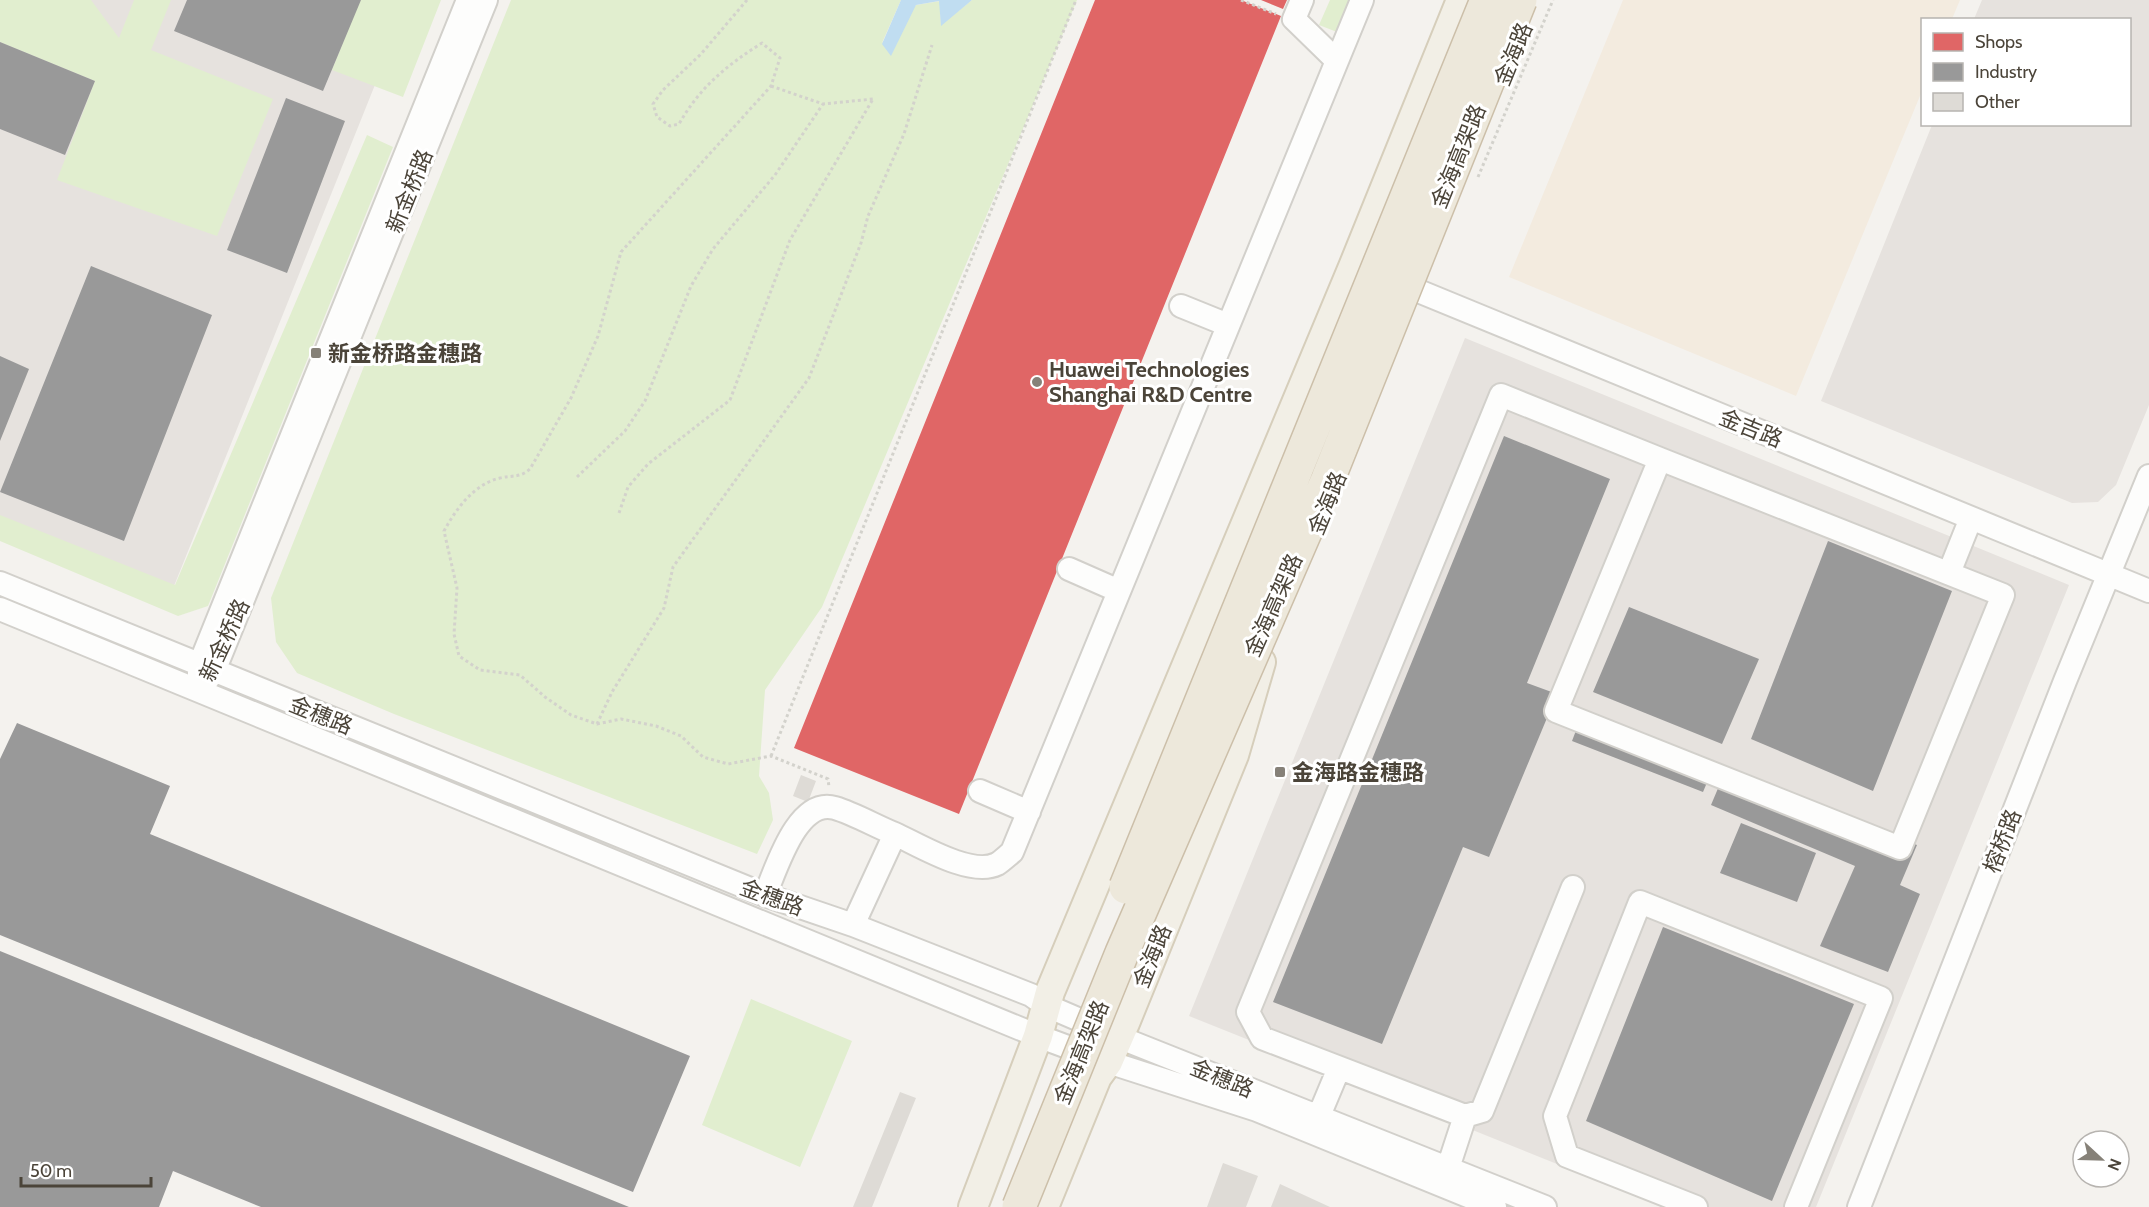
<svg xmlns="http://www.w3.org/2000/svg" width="2149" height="1207" viewBox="0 0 2149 1207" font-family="Cabin,'Noto Sans SC',sans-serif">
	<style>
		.commercial { fill: #f3ebdf }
		.industrial { fill: #e6e2de }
		.green { fill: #e1eecf }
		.water { fill: #c0ddf1 }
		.shops { fill: #e06666 }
		.industry { fill: #999 }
		.building { fill: #dedbd6 }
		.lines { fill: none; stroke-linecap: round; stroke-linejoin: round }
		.minor-casing { stroke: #d2d0cb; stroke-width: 26 }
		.major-casing { stroke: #d6cebb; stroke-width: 32 }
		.path { stroke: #d3d2cc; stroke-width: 3; stroke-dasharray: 3 3; stroke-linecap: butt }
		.minor { stroke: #fdfdfc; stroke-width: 22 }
		.major { stroke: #f2efe6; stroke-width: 28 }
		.highway-bridge-casing { stroke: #ccbfa9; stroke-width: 36; stroke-linecap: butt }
		.highway-bridge { stroke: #ede8db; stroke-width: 33 }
		.poi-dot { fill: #868178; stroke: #fff; stroke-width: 2 }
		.labels { text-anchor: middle; stroke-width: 6; stroke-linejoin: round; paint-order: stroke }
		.street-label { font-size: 22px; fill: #4b4439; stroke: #fff }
		.poi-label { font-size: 22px; font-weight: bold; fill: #4b4439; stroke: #fff; text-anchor: start }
	</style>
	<rect width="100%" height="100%" fill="#f4f2ee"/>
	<!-- commercial -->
	<path class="commercial" d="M 1623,0 L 1960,0 L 1952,19 L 1922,20 L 1922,91 L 1796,396 L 1509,277 Z"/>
	<!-- industrial -->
	<path class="industrial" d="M 0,0 L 409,0 L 174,586 L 0,516 Z
		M 1982,0 L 2149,0 L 2149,405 L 2116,485 L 2098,502 L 2072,503 L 1821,401 L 1932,125 L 2130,124 L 2130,20 L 1974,19 Z
		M 1465,338 L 2069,585 L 1816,1207 L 1664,1207 L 1189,1016 Z"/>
	<!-- green -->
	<path class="green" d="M 0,0 L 91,0 L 119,38 L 134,0 L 171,0 L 151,50 L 273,99 L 217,236 L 57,180 L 95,81 L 0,42 Z
		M 360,0 L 441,0 L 403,97 L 332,70 Z
		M 511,0 L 901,0 L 882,43 L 916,5 L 940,1 L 941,25 L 972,0 L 1077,0 L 822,607 L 765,690 L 759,776 L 769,793 L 773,820 L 757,854 L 394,714 L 297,673 L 276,642 L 271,598 Z
		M 1330,0 L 1350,0 L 1337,32 L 1319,25 Z
		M 367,135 L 393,147 L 208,606 L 178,616 L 0,541 L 0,515 L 175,585 Z
		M 751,999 L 852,1041 L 800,1167 L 702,1125 Z"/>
	<!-- water -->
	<path class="water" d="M 901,0 L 972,0 L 941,26 L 939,1 L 916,5 L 891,56 L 882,44 Z"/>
	<!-- shops -->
	<path class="shops" d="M 1095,0 L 1241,0 L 1281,16 L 959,814 L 794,748 Z
		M 1261,0 L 1287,0 L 1283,9 Z"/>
	<!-- industry -->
	<path class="industry" d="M 187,0 L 361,0 L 323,91 L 174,31 Z
		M 0,42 L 95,81 L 65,155 L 0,129 Z
		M 286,98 L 345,121 L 287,273 L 227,250 Z
		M 91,266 L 212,315 L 124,541 L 0,492 Z
		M 0,356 L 29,369 L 0,441 Z
		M 1504,436 L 1610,479 L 1527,683 L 1557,694 L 1489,857 L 1463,847 L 1382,1044 L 1273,1002 Z
		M 1828,541 L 1952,591 L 1873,791 L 1751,739 Z
		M 1629,607 L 1759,659 L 1722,744 L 1593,692 Z
		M 1580,720 L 1711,773 L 1703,792 L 1572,741 Z
		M 17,723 L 170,786 L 150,834 L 690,1056 L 633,1192 L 0,935 L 0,759 Z
		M 1727,767 L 1917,845 L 1900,885 L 1920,894 L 1888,972 L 1820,946 L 1855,866 L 1711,805 Z
		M 1741,823 L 1816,853 L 1797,902 L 1720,873 Z
		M 1663,927 L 1854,1004 L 1772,1201 L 1586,1121 Z
		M 0,951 L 629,1207 L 261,1207 L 173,1171 L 159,1207 L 0,1207 Z"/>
	<!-- building -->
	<path class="building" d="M 801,775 L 816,781 L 808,802 L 793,796 Z
		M 900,1092 L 916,1098 L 872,1207 L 853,1207 Z
		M 1223,1163 L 1258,1176 L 1246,1207 L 1207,1207 Z
		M 1280,1184 L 1330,1207 L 1271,1207 Z"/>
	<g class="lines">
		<!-- minor casing -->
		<g class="minor-casing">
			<path id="minor" d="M 1302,0 L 1294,19 L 1336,60
				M 1394,281 L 2149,591
				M 1181,306 L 1228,325
				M 1660,459 L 2003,595 L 1900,848 L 1556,711 Z
				M 1069,569 L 1119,591
				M 1949,573 L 1971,518
				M 0,583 L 765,895 L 853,925 L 1031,995 L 1045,1005 L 1131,1042 L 1545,1207
				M 0,609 L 1038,1036 L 1108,1062 L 1257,1110 L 1495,1207
				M 199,680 L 199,666 L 468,0
				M 205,683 L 214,671 L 486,0
				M 980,791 L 1029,812
				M 895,834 C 919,845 971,877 997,864 C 1002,861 1007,856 1012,852 L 1362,0
				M 765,895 C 776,870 797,797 835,808 C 855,814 875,826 895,834 L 853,925
				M 1465,1116 L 1482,1111 L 1573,887
				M 1313,1130 L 1339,1068
				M 1448,1168 L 1465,1116 L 1262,1038 L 1248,1012 L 1501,395 L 1660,459
				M 1696,1207 L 1567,1156 L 1555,1116 L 1640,902 L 1881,998 L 1796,1207
				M 1859,1207 L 2065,681 L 2149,476"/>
		</g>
		<!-- major casing -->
		<g class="major-casing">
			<path id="major" d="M 973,1207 L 1038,1036 L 1050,992 L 1353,267 L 1461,0
				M 1044,1207 L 1097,1077 L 1108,1062 L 1125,1023 L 1234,755 L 1261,662"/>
		</g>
		<!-- path -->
		<path class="path" d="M 747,0 L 701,54 L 663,90 L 653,104 L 657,117 L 670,126 L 679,124 C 700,87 727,65 762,43 L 780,58 L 771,86 L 621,252 L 598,336 L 571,398 L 530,469 C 520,478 513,475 500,478 C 474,484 456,509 444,531 L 457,588 L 454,634 L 459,656 L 480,670 L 520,675 L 545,697 L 571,715 L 597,724 L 621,719 L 656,726 L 681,736 L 703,757 L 728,764 L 771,756 L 828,779 L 829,787
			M 1241,0 L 1276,14
			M 771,86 L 823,104 L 873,99
			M 1478,177 L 1553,0
			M 577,477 L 625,431 L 645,401 L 691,286 L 713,249 L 775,175 L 823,104
			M 619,513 L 628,487 L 648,464 L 730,400 L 790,240 L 873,99
			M 597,724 L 612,692 L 664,608 L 673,567 L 809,378 L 861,243 L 868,216 L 904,134 L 932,45
			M 771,756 L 1076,0"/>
		<!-- minor -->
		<use href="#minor" class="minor"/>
		<!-- major -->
		<use href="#major" class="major"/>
		<!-- highway-bridge casing -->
		<g class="highway-bridge-casing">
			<path id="highway-bridge" d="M 1126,887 L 1487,0
				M 1019,1207 L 1122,953 L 1328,479 L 1520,0"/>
		</g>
		<!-- highway-bridge -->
		<use href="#highway-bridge" class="highway-bridge"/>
	</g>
	<!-- markers -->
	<g class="poi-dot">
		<rect x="310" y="347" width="12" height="12" rx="3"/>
		<circle cx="1037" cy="382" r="6"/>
		<rect x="1274" y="766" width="12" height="12" rx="3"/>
	</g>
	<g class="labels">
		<!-- street labels -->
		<g class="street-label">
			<text transform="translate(1513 54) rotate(-68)" y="8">金海路</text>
			<text transform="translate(1458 156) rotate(-68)" y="8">金海高架路</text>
			<text transform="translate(409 191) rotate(-68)" y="8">新金桥路</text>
			<text transform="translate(1751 428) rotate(22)" y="8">金吉路</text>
			<text transform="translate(1327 503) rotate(-68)" y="8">金海路</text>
			<text transform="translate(1273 605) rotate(-66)" y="8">金海高架路</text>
			<text transform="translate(224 640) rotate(-65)" y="8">新金桥路</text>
			<text transform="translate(321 715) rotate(22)" y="8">金穗路</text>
			<text transform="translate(2002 841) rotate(-69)" y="8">榕桥路</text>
			<text transform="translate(772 897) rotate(20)" y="8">金穗路</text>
			<text transform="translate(1152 956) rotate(-68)" y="8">金海路</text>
			<text transform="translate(1081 1052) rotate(-68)" y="8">金海高架路</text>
			<text transform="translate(1222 1078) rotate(22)" y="8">金穗路</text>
		</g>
		<!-- poi labels -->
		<g class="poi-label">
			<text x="328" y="361">新金桥路金穗路</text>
			<text x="1049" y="377">Huawei Technologies<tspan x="1049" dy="25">Shanghai R&amp;D Centre</tspan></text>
			<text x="1292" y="780">金海路金穗路</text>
		</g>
	</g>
	<!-- legend -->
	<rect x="1921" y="18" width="210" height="108" fill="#ffffff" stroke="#b7b4b0" stroke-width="1.5"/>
	<rect x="1933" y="33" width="30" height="18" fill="#e06666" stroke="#b7b4b0" stroke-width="1.5"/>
	<text x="1975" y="48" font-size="18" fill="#4b4439">Shops</text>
	<rect x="1933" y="63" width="30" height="18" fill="#999999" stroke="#b7b4b0" stroke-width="1.5"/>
	<text x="1975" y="78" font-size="18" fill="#4b4439">Industry</text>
	<rect x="1933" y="93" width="30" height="18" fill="#dedbd6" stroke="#b7b4b0" stroke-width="1.5"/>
	<text x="1975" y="108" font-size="18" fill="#4b4439">Other</text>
	<!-- north arrow -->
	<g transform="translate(2101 1159) rotate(112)"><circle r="28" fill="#ffffff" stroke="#b7b4b0" stroke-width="1.5"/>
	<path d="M0-4.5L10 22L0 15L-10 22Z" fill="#868178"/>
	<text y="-9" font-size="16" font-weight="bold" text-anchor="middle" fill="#4b4439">N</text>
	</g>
	<!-- scale -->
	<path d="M21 1177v9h130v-9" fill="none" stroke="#4b4439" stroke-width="3"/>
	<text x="30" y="1177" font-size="18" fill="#4b4439" stroke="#ffffff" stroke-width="4.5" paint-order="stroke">50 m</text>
</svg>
